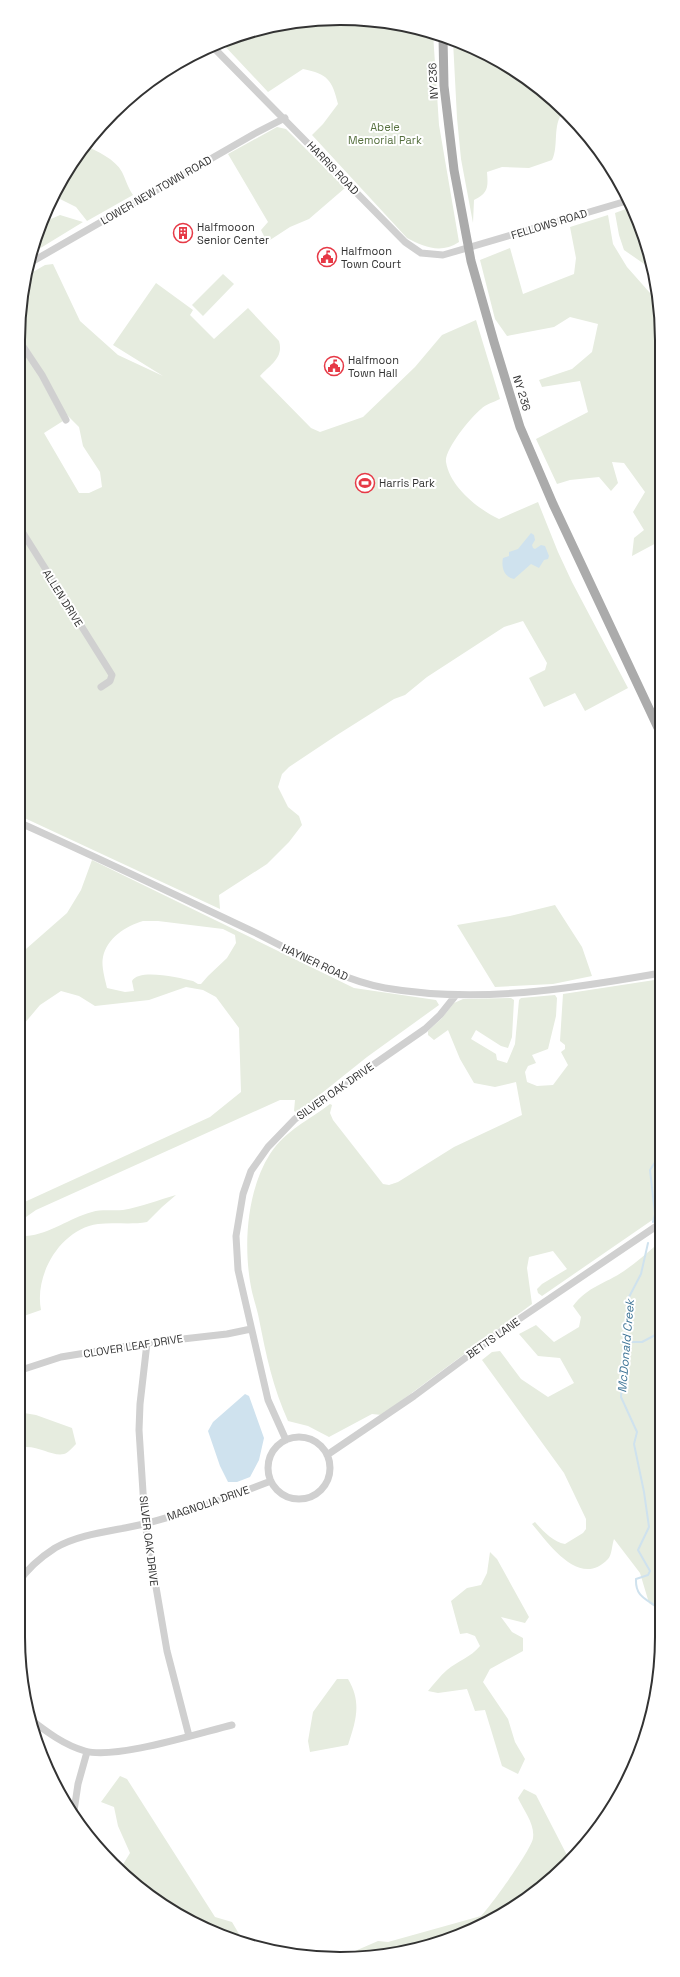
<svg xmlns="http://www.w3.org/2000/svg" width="680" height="1977" viewBox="0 0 680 1977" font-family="'Space Grotesk',sans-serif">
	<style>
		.green { fill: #e6ecdf; fill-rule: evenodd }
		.water { fill: #cfe2ee }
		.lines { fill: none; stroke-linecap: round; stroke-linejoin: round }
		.stream { stroke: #cfe2ee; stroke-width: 2 }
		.minor { stroke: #d0d0d0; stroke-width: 7 }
		.major { stroke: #ababab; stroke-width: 9 }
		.labels { text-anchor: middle; stroke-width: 4; stroke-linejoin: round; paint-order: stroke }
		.street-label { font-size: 11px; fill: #333; stroke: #fff }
		.park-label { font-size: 11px; fill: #56703f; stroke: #fff }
		.poi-label { font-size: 11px; fill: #333; stroke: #fff; text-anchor: start }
		.water-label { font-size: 12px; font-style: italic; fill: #3f7597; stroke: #fff }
		.rim { fill: none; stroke: #333; stroke-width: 2 }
	</style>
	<rect width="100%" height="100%" fill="#fff"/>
	<!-- green -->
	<path class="green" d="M 361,19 L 423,29 L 433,33 L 439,125 L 459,242 C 441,254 424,247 407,238 L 312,135 L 323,124 L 338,104 C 332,80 328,74 303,69 L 268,92 L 221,42 L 236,35 L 298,21 Z
		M 453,41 L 501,61 L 563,112 C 552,126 559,145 552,160 L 529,168 L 502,167 L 487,172 C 488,186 489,193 474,200 L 473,223 L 461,159 L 457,118 Z
		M 277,127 L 286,129 L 345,188 L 309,219 L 290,227 L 267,242 L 261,230 L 268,222 L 228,154 Z
		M 84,145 C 97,151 115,159 122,172 C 126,180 128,188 133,195 L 87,221 L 76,207 L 54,196 L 52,197 Z
		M 631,207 L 650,268 L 624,250 L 619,235 L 615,213 Z
		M 60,215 L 83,222 L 34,252 L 31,251 L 42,223 Z
		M 608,215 L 613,244 L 627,267 L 650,293 L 658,293 L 659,298 L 660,541 L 632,556 L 634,538 L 644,530 L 633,512 L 645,492 L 624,463 L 612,462 L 618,483 L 611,491 L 599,477 L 570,480 L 557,484 L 536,439 L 588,412 L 580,381 L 542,387 L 539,380 L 572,369 L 592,352 L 598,324 L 570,317 L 554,327 L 507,336 L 495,319 L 480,260 L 510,248 L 523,294 L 574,274 L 576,258 L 570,227 Z
		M 53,264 L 80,321 L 118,355 L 163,376 L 113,345 L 156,283 L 193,310 L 190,315 L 214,339 L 248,308 L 279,341 C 284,358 270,365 260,376 L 311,428 L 320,432 L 363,417 L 415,367 L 442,335 L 476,320 L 500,399 C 494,402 486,404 481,409 C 471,417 444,450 446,462 C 450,487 478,509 499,519 L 538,502 L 558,552 L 572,582 L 628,688 L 585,711 L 575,693 L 544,707 L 529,678 L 545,670 L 547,663 L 523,621 L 504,627 L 427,677 L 405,695 L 394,699 L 337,735 L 289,767 L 282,774 L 278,787 L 288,807 L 299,816 L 302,825 L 289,842 L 267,864 L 219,895 L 220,909 L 18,815 L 18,344 L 37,372 L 63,421 L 44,433 L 79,493 L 89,493 L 102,487 L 100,472 L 83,446 L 79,427 L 65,413 L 41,368 L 19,335 L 26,276 L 45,265 Z
		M 223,274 L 234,284 L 203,316 L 192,305 Z
		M 92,860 L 354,988 L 436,1000 L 439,1005 L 367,1057 L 297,1113 L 294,1111 L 295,1100 L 280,1100 L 36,1210 L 26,1217 L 20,1224 L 21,1230 L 26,1236 C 51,1234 69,1218 92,1212 C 101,1209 113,1211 123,1210 C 141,1207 158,1200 176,1195 L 162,1207 L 147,1222 C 131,1225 114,1222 98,1224 C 61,1229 34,1274 41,1310 L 18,1318 L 18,1205 L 210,1117 L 241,1092 L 239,1028 L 216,997 L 203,990 L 186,987 L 149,1000 L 95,1006 L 79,996 L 61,991 L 40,1005 L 18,1031 L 18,956 L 67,913 L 81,890 ZM 143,921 L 158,921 L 223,929 L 235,935 L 236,943 L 227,958 L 208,976 L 201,984 L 198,984 L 193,981 C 180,978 139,968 132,981 L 134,991 L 125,992 L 107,988 C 105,979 101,966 103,957 C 107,938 126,926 143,921 Z
		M 555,905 L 582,947 L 592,976 L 553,984 L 495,987 L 457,925 L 510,916 Z
		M 661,979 L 661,1214 L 542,1296 L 538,1293 L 537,1289 L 542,1284 L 567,1269 L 553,1251 L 529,1257 L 527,1268 L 532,1304 L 382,1415 L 372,1414 L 329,1437 L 308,1426 L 288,1421 C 273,1388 266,1355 259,1319 C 257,1308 253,1298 251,1287 C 243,1245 247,1190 270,1154 C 287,1129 308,1121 330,1104 L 332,1105 L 330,1113 L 333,1120 L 383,1184 L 389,1185 L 398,1182 L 454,1147 L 522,1115 L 516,1082 L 495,1087 L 474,1083 L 460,1059 L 448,1030 L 434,1040 L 428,1035 L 428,1031 L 442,1018 L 454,1003 L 463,999 L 511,998 L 514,1000 L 512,1037 L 508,1048 L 501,1046 L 476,1030 L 471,1039 L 496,1054 L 497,1060 L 507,1063 L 515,1044 L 519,1000 L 521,998 L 555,995 L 557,998 L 556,1016 L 548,1049 L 532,1055 L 536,1063 L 528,1066 L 525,1072 L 527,1082 L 537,1086 L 553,1085 L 568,1065 L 561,1052 L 565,1049 L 565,1045 L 560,1041 L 563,994 Z
		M 661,1241 L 662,1612 L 649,1603 L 640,1573 L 614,1539 C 612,1544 612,1555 608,1559 C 580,1589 549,1544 532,1524 L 535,1522 C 543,1531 553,1542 565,1544 L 583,1533 L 586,1529 L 586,1519 L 564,1473 L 482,1360 L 492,1352 L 500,1351 L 521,1379 L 548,1397 L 574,1383 L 560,1358 L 538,1356 L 519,1334 L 536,1325 L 554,1342 L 579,1327 L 581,1317 L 573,1306 C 588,1286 605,1284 624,1271 C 637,1262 649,1251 661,1241 Z
		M 18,1412 L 36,1415 L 72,1428 L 76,1444 C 73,1447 68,1453 64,1454 C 51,1457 37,1443 18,1448 Z
		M 490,1552 L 497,1559 L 529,1617 L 525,1623 L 501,1617 L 512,1632 L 523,1638 L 523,1651 L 490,1669 L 483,1682 L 508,1719 L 515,1742 L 525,1759 L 518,1774 L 502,1766 L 485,1710 L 475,1711 L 467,1689 L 438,1693 L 428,1691 C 434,1684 440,1676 447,1670 C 458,1661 471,1657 480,1646 L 475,1636 L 467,1633 L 460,1634 L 451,1601 L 467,1588 L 481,1585 L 487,1573 Z
		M 337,1679 L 348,1679 C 362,1702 356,1721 348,1745 L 310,1752 L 308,1741 L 313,1712 Z
		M 120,1776 L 127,1779 L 215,1917 L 232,1922 L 242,1939 L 197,1926 L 144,1892 L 118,1869 L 122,1866 L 130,1853 L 118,1826 L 114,1807 L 101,1802 Z
		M 524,1789 L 536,1795 L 570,1861 L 568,1865 L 519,1905 L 423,1948 L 361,1958 L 339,1958 L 378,1941 L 388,1942 L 481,1916 C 490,1907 532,1849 533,1838 C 535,1824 524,1811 518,1798 Z"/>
	<!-- water -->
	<path class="water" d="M 531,533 L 534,535 L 535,540 L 532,545 L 533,548 L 535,549 L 541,545 L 545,546 L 549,556 L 548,559 L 544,560 L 539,568 L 531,564 L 514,579 C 504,577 501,567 503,558 L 509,556 L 509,552 L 518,549 Z
		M 245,1394 L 249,1396 L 264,1438 L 259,1460 L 250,1477 L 237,1482 L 228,1482 L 220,1466 L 208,1431 L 213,1422 Z"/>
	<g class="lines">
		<!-- stream -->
		<path class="stream" d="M 653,1222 L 655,1214 L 650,1170 L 661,1153
			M 648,1243 L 641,1274 L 629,1297 L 621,1397 L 637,1432 L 634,1444 L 644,1492 L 649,1527 L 638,1550 L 650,1571 L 648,1575 L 636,1579 C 635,1600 651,1599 662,1612
			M 626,1343 L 630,1342 L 642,1342 L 661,1332"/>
		<!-- minor -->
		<path class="minor" d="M 212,46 L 405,242 L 421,253 L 443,255 L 630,200
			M 28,264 L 254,134 L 285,118
			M 18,339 L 42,375 L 66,420
			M 18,525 L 112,675 L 110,681 L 101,687
			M 18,822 C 97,857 175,895 254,932 C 297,953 337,979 385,988 C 478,1004 570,989 661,973
			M 147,1343 L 140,1404 L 139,1430 L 145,1523 L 167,1651 L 189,1736
			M 18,1371 L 61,1357 L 147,1343 L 227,1334 L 251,1329
			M268 1468a31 31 0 1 1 62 0a31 31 0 1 1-62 0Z
			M 286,1440 L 268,1400 L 238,1270 L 236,1236 L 243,1194 L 251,1171 L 268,1147 L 295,1119 L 425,1029 L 440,1015 L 456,995
			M 327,1455 L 414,1396 L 503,1330 L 661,1223
			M 18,1583 C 27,1569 41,1557 55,1548 C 81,1533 115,1531 144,1524 C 187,1513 229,1497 271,1481
			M 30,1719 C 47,1732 64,1745 85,1751 C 115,1760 199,1733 232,1725
			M 74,1811 L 78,1784 L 87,1752"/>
		<!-- major -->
		<path class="major" d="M 443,37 L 444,86 L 454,170 L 471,261 L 494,342 L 520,427 L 553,504 L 660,732"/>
	</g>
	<!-- icons -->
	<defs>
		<g id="building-ring" transform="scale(1)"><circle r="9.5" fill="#fff" stroke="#e63946" stroke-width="1.5"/><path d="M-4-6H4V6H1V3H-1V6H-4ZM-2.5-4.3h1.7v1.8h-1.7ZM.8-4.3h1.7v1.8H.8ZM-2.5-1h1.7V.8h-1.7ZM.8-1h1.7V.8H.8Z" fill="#e63946"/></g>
		<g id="civic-ring" transform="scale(1)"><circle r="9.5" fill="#fff" stroke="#e63946" stroke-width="1.5"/><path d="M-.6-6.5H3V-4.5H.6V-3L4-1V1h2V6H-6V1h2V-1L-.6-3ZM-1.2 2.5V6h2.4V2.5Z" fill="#e63946"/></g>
		<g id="stadium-ring" transform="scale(1)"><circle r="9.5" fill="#fff" stroke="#e63946" stroke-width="1.5"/><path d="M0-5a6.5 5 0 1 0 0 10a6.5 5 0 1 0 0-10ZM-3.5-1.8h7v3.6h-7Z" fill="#e63946"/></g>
	</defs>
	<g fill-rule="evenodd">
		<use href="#building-ring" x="183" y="233"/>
		<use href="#civic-ring" x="327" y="257"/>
		<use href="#civic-ring" x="334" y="366"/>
		<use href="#stadium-ring" x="365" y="483"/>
	</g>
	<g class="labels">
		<!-- street labels -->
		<g class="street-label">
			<text transform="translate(433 81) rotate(-93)" y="4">NY 236</text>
			<text transform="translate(333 168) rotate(46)" y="4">HARRIS ROAD</text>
			<text transform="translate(156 190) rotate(-30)" y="4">LOWER NEW TOWN ROAD</text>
			<text transform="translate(549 224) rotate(-17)" y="4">FELLOWS ROAD</text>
			<text transform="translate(522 393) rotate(73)" y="4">NY 236</text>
			<text transform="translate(63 598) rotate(58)" y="4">ALLEN DRIVE</text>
			<text transform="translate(315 962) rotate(25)" y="4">HAYNER ROAD</text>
			<text transform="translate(335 1091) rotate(-35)" y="4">SILVER OAK DRIVE</text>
			<text transform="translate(493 1338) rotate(-35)" y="4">BETTS LANE</text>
			<text transform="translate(133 1346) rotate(-9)" y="4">CLOVER LEAF DRIVE</text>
			<text transform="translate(208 1503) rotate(-19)" y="4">MAGNOLIA DRIVE</text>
			<text transform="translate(149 1541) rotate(83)" y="4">SILVER OAK DRIVE</text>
		</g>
		<!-- park labels -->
		<g class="park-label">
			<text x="385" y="131">Abele<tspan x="385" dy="13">Memorial Park</tspan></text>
		</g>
		<!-- poi labels -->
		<g class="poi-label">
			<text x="197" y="231">Halfmooon<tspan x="197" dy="13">Senior Center</tspan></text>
			<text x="341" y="255">Halfmoon<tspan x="341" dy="13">Town Court</tspan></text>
			<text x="348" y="364">Halfmoon<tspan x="348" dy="13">Town Hall</tspan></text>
			<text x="379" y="487">Harris Park</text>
		</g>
		<!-- water labels -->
		<g class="water-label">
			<text transform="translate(626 1346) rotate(-85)" y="4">McDonald Creek</text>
		</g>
	</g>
	<!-- crop -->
	<path d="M0 0H680V1977H0ZM340 25H340A315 315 0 0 1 655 340V1637A315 315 0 0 1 340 1952H340A315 315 0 0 1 25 1637V340A315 315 0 0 1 340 25Z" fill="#fff" fill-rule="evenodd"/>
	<path class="rim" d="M340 25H340A315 315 0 0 1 655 340V1637A315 315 0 0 1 340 1952H340A315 315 0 0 1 25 1637V340A315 315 0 0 1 340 25Z"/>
</svg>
